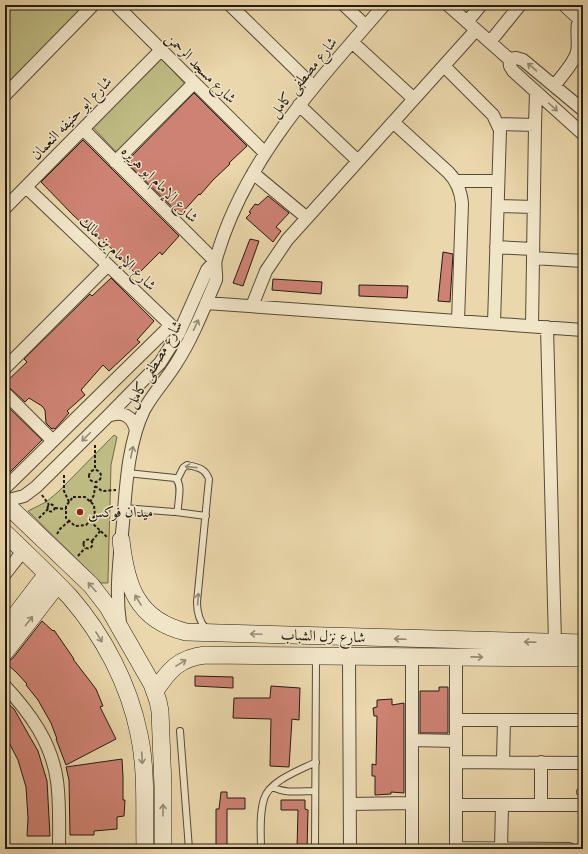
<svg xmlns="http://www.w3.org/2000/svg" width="588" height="854" viewBox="0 0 588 854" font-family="'IM FELL Double Pica',Amiri,serif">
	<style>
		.green { fill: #bfbc83; stroke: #716c4a }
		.building { fill: #ce8273; stroke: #231c12 }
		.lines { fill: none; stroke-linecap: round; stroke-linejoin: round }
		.lane-casing { stroke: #554b38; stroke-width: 8 }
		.street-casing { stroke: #554b38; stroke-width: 14 }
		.secondary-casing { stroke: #231c12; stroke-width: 18 }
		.path { stroke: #231c12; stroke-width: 2; stroke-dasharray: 3 2; stroke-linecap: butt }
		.lane { stroke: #f1e5c8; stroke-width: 6 }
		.street { stroke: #f1e5c8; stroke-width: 12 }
		.secondary { stroke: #f1e5c8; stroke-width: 17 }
		.oneway { stroke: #948b76 }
		.poi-dot { fill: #8f2418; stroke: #f1e5c8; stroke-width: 1.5 }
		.labels { text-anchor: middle; stroke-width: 3; stroke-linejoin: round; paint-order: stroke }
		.street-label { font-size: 15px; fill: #231c12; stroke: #f1e5c8 }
		.poi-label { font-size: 15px; fill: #231c12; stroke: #f1e5c8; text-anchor: start }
	</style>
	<rect width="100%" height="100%" fill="#ead7ab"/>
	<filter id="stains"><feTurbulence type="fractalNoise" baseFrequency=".005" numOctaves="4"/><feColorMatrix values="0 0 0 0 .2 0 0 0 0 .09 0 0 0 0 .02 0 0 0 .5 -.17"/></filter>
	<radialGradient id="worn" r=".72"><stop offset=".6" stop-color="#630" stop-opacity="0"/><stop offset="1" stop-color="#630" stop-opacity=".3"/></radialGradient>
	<!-- green -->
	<path class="green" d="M 5,5 L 94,5 L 5,95 Z
		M 158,55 L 187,86 L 118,154 L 90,124 Z
		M 114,435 L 117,437 L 111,465 L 108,579 L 108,583 L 101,583 L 28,511 L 46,502 L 58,492 Z"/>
	<!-- building -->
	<path class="building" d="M 194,93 L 247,146 L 229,163 L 230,164 L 213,180 L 200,195 L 199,194 L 180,215 L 126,162 Z
		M 83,140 L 179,236 L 162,255 L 160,252 L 137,275 L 105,242 L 104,243 L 73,215 L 41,182 Z
		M 268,196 L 289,213 L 276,227 L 281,231 L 273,242 L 246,218 L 251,213 L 249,212 L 255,204 L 258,205 Z
		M 250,239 L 259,241 L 243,286 L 233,283 Z
		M 443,252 L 453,254 L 450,302 L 438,301 Z
		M 111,278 L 154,321 L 137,340 L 140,342 L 109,371 L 103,365 L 81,390 L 85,395 L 67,411 L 69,413 L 55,429 L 54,428 L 52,429 L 46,423 L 45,410 L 42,406 L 29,398 L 25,402 L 10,388 L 5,386 L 5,383 L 27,362 L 24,359 L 90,294 L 92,296 Z
		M 273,279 L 322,282 L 321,294 L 272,290 Z
		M 359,285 L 408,286 L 407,298 L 359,296 Z
		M 5,404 L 42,440 L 5,477 Z
		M 42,621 L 53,631 L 54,630 L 74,659 L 73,659 L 96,689 L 103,706 L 100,707 L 116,739 L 66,765 L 56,739 L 57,739 L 51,723 L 38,700 L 26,685 L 27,684 L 17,673 L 6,663 L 13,658 Z
		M 195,676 L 233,677 L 233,688 L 195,686 Z
		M 271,686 L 300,688 L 299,720 L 292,719 L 289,767 L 270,766 L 271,719 L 233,718 L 234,698 L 270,698 Z
		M 439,687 L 448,687 L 448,733 L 420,733 L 420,691 L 439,691 Z
		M 392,699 L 392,705 L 404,703 L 404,793 L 391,792 L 391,794 L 375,795 L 375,776 L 372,776 L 372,764 L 376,765 L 377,716 L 374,716 L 373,708 L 377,707 L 377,700 Z
		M 5,701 L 14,709 L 38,751 L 47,781 L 50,836 L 27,836 L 28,818 L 26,787 L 18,760 L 5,735 Z
		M 122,759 L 123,777 L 123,800 L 125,800 L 124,816 L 117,817 L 117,829 L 94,831 L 94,835 L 70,835 L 69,780 L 66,767 Z
		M 221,792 L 227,792 L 227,798 L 245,798 L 245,809 L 227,809 L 227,849 L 216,849 L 216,809 L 219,809 Z
		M 281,800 L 305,800 L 305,809 L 308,810 L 307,849 L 297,849 L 298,810 L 281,810 Z"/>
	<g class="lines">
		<!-- lane casing -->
		<g class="lane-casing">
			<path id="lane" d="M 177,480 L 183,468 L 187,465 C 197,467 205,468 209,479 L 197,602 C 197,613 199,621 206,629
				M 124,508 L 174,512 L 177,511 L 178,508 C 178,500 183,484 175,478 L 127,473
				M 176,512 L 206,516
				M 180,731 L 189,849
				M 273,787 C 285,794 302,791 315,791
				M 580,792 L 583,792
				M 261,849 C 261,833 259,815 264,799 C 269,781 300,770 316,762
				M 315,849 L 316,657"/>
		</g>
		<!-- street casing -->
		<g class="street-casing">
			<path id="street" d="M 116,5 L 265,153
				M 230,5 L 314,87
				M 344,5 L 366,26
				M 448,5 L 509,59 L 510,66 L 513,71 L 583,134
				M 564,5 L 579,19
				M 467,22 L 481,5
				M 352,42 L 414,99
				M 490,42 L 520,5
				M 509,59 L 516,58 L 523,60 L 583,110
				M 444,66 L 493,115 L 500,130 L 494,323
				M 554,86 C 561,77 574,63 577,52 C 580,39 573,25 583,13
				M 5,95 L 93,5
				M 299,105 L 358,161
				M 393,122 L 448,172 C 457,181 461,191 462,204 L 458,321
				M 498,124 L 535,125
				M 83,129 L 215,261
				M 115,162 L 194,83
				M 253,173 L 307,218
				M 455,181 L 498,181
				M 26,187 L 176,330
				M 498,206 L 534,207
				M 5,208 L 161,50
				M 496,247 L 533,249
				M 533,258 L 583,261
				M 206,303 L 583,330
				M 252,306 L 266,271 L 287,240 L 476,30
				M 532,326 L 535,125 L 536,92
				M 547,327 L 555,643
				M 5,368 L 108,265
				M 5,393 L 53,441
				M 108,416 C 122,410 133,416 136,431
				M 5,488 L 171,325
				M 5,501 L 24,496 L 36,487 L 108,416 L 160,363 L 179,333 L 207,270 L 215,261
				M 5,574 L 23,551
				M 120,623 C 115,589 120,556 123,523 C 126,486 128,443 144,410 C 153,393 167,379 177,362 C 193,337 204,308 216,280 C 217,273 214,265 216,259 C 244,159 318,82 384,5
				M 349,656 L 350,849
				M 456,657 L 456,849
				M 5,686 C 30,713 52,743 57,781 C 60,803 59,827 59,849
				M 456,720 L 583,720
				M 412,740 L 456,741
				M 456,762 L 583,763
				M 503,762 L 504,720
				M 350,804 L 412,803
				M 456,805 L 583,805
				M 541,805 L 541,762
				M 456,848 L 569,849
				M 501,848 L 502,805
				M 412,849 L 412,656"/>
		</g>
		<!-- secondary casing -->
		<g class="secondary-casing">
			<path id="secondary" d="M 5,503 L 91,585 L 108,607 L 152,684 L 158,701 L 160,711 L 163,787 L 163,849
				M 5,533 C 27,554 49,575 70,597 C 103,635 129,684 139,734 C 147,771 144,811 145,849
				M 121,540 C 126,586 137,620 186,632 L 583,643
				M 5,629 L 47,574
				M 5,652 L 57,585
				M 155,691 C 169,670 179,658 205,655 L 583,658"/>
		</g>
		<!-- path -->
		<path class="path" d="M 95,445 L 95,470
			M89 476a6 6 0 1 1 12 0a6 6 0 1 1-12 0Z
			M 64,475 L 64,491 L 69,502
			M 95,486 L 102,491 L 116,490
			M 42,495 L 49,505
			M 73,497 L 85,497 L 94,505 L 95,516 L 86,525 L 75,526 L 66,518 L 66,506 Z
			M 90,502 L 94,495 L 95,486
			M47.5 508a3.5 3.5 0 1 1 7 0a3.5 3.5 0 1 1-7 0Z
			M 55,508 L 66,509
			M 39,518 L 48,509
			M 90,521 L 108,538
			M 57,534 L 60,529 L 69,521
			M83.5 544a4.5 4.5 0 1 1 9 0a4.5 4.5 0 1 1-9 0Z
			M 92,541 L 101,530
			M 78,556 L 85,548"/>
		<!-- lane -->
		<use href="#lane" class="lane"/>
		<!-- street -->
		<use href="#street" class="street"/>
		<!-- secondary -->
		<use href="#secondary" class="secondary"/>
	</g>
	<!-- one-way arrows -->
	<defs><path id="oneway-shaft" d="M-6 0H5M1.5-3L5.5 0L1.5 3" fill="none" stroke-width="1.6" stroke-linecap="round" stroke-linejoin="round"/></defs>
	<g class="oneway">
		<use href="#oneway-shaft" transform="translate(532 67) rotate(-140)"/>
		<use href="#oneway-shaft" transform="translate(553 107) rotate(42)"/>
		<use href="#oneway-shaft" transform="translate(196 325) rotate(-65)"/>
		<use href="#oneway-shaft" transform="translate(86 437) rotate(135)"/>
		<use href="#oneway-shaft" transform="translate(132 452) rotate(-78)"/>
		<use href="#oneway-shaft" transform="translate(191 467) rotate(-174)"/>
		<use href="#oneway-shaft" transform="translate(92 587) rotate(-132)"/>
		<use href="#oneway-shaft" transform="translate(198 599) rotate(-86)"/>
		<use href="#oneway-shaft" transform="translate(138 600) rotate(-122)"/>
		<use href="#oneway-shaft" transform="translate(29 621) rotate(-52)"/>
		<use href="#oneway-shaft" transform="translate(256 634) rotate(-178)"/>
		<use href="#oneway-shaft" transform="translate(99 637) rotate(58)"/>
		<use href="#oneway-shaft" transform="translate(400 639) rotate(-178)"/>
		<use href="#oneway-shaft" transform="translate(530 642) rotate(-178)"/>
		<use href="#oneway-shaft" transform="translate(477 657) rotate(1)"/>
		<use href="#oneway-shaft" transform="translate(181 663) rotate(-31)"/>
		<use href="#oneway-shaft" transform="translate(142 758) rotate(87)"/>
		<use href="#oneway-shaft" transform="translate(163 810) rotate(-90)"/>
	</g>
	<!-- markers -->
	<circle class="poi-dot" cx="80" cy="512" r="4"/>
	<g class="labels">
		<!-- street labels -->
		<g class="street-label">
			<text transform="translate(201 68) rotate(45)" y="5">شارع مسجد الرحمن</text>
			<text transform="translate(303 77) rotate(-51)" y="5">شارع مصطفى كامل</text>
			<text transform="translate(71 118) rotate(-46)" y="5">شارع ابو حنيفه النعمان</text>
			<text transform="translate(160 184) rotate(45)" y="5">شارع الإمام ابو هريره</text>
			<text transform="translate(118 253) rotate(44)" y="5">شارع الإمام بن مالك</text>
			<text transform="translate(154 364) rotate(-60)" y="5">شارع مصطفى كامل</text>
			<text transform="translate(323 636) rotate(2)" y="5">شارع نزل الشباب</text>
		</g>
		<!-- poi labels -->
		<g class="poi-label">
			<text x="88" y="517">ميدان فوكس</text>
		</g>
	</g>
	<!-- margin -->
	<rect width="588" height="854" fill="none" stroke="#ead7ab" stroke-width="20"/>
	<rect x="6" y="6" width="576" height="842" fill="none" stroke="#231c12" stroke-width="2"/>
	<rect x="10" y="10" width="568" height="834" fill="none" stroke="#231c12"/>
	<rect width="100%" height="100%" filter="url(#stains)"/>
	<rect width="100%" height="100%" fill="url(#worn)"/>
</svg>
